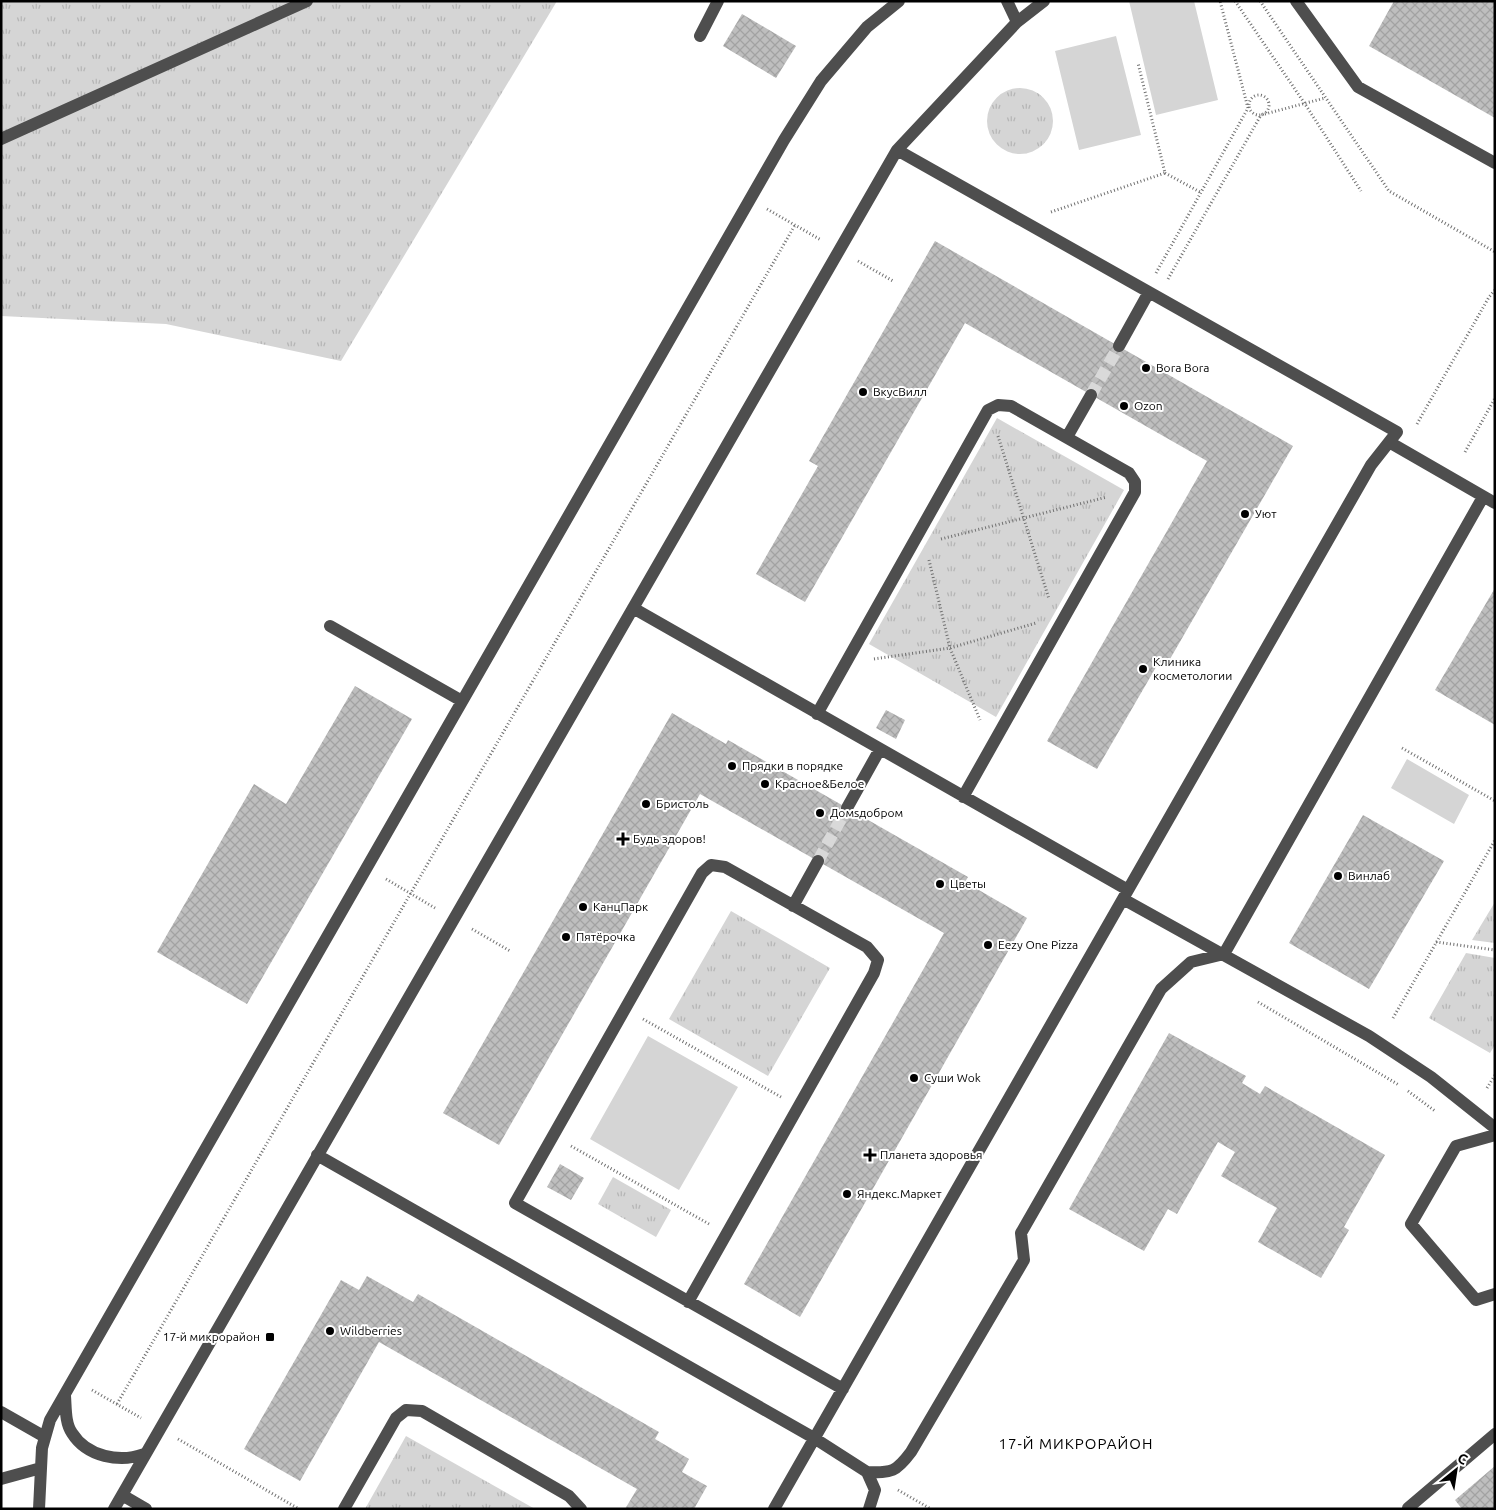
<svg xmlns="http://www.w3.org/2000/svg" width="1496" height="1510" viewBox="0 0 1496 1510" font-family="Ubuntu,sans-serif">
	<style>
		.grass { fill: url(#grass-tufts) }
		.pitch { fill: #d5d5d5 }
		.building { fill: url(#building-cross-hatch) }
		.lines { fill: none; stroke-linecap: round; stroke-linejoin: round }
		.minor-tunnel { stroke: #d9d9d9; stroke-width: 12; stroke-dasharray: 12 6; stroke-linecap: butt }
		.path { stroke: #707070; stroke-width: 3; stroke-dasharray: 1 2.5; stroke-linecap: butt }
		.minor { stroke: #4e4e4e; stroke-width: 12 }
		.poi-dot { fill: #000; stroke: #fff; stroke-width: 2 }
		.labels { text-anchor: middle; stroke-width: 4; stroke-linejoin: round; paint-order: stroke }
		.poi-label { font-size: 12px; fill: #000; stroke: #fff; text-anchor: start }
		.quarter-label { font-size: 15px; letter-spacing: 1px; fill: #000; stroke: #fff }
	</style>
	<defs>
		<pattern id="grass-tufts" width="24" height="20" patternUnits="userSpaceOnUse" patternTransform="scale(1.25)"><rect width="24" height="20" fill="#d5d5d5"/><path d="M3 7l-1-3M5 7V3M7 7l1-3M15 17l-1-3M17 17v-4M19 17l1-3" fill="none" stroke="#b5b5b5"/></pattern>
		<pattern id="building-cross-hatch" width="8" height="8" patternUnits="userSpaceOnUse" patternTransform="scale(1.25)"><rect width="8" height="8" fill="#bebebe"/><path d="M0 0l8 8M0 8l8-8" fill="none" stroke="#a2a2a2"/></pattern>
	</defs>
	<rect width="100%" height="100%" fill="#fff"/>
	<!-- grass -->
	<path class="grass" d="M 1,1 L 557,1 L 341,361 L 166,324 L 1,316 Z
		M987 121a33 33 0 1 1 66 0a33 33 0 1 1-66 0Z
		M 997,418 L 1124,490 L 996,717 L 869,644 Z
		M 1495,902 L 1495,943 L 1472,940 Z
		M 731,911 L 830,968 L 768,1076 L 669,1019 Z
		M 1466,953 L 1495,958 L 1495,1045 L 1490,1053 L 1429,1018 Z
		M 613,1177 L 671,1210 L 656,1237 L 598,1204 Z
		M 406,1436 L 535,1509 L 365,1509 Z"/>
	<!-- pitch -->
	<path class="pitch" d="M 1129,1 L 1194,1 L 1218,100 L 1156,115 Z
		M 1116,36 L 1141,135 L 1079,150 L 1055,51 Z
		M 1407,759 L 1469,795 L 1454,824 L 1391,788 Z
		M 648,1036 L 738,1087 L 679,1190 L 590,1139 Z"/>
	<!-- building -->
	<path class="building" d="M 1394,1 L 1495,1 L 1495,118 L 1369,46 Z
		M 742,14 L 796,46 L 776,78 L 723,46 Z
		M 935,241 L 1293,446 L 1166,666 L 1159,662 L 1097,769 L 1047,741 L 1207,461 L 965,323 L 805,602 L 756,574 L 818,466 L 809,461 Z
		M 1495,588 L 1495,725 L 1435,690 Z
		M 355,686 L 412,719 L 247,1004 L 157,952 L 254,784 L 286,804 Z
		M 886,710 L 905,720 L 896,739 L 876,728 Z
		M 672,713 L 726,744 L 728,740 L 968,877 L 965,882 L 1027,918 L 800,1317 L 744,1284 L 944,933 L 700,794 L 499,1145 L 443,1113 Z
		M 1363,815 L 1444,861 L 1369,989 L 1289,943 Z
		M 1169,1033 L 1246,1076 L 1242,1083 L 1260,1094 L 1265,1086 L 1385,1155 L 1344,1227 L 1349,1230 L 1321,1278 L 1258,1242 L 1277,1208 L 1221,1176 L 1235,1152 L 1218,1142 L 1177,1214 L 1168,1209 L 1144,1251 L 1069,1209 Z
		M 560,1164 L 584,1178 L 571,1200 L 547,1187 Z
		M 367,1276 L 413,1302 L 418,1294 L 659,1432 L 655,1439 L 689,1459 L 682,1472 L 707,1486 L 694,1509 L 625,1509 L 637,1489 L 379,1342 L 300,1481 L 244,1449 L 341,1280 L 359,1290 Z
		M 1495,1466 L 1495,1509 L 1462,1509 L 1455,1500 Z"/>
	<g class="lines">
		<!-- minor-tunnel -->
		<path class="minor-tunnel" d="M 1091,395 L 1119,346
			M 818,861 L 847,808"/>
		<!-- path -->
		<path class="path" d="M 1235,1 L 1305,104 L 1361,191
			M 1260,1 L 1389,191 L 1495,252
			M1249 105a10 10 0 1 1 20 0a10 10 0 1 1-20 0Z
			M 1165,173 L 1200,192
			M 767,209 L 821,240
			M 1051,212 L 1165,173 L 1138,63
			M 858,261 L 893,281
			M 1156,273 L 1248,108 L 1220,1
			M 1168,279 L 1261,115 L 1325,98
			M 1417,424 L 1489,297 L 1495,290
			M 998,436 L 1049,599
			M 1465,452 L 1495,398
			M 941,539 L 1107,497
			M 929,560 L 950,648 L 980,720
			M 874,659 L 950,648 L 1036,623
			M 1402,748 L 1495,801
			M 386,879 L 435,908
			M 472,929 L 510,951
			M 1436,942 L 1495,950
			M 1258,1002 L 1399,1085
			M 1393,1018 L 1495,840
			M 643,1019 L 781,1097
			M 1487,1088 L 1495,1075
			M 1408,1091 L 1435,1111
			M 571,1146 L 709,1224
			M 92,1390 L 141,1418
			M 117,1404 L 795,225
			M 178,1439 L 299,1509
			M 898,1490 L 931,1509"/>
		<!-- minor -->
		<path class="minor" d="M 1007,1 L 1017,22
			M 1296,1 L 1358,87 L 1495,163
			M 700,36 L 718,1
			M 1,139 L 307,1
			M 1119,346 L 1149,292
			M 1067,437 L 1091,395
			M 1389,442 L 1495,503
			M 633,608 L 1128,890
			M 330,626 L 462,701
			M 817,714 L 988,410 L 998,405 L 1011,406 L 1129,473 L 1135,482 L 1135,492 L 963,797
			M 847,808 L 880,749
			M 1123,899 L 1369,1036 L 1431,1077 L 1495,1128
			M 793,906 L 818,861
			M 1495,1135 L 1456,1146 L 1411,1224 L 1476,1300 L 1495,1294
			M 317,1155 L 814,1438 L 867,1472 L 875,1490 L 869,1509
			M 688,1302 L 874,973 L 878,960 L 867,947 L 725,867 L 711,865 L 702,873 L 515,1203 L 843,1389
			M 65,1396 C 66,1408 65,1423 72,1433 C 87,1457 120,1463 144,1454
			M 1,1412 L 45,1437
			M 867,1472 C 892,1473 896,1472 911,1452 L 1024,1260 L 1021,1233 L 1161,989 L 1191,962 L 1224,954 L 1483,497
			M 1,1479 L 41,1468
			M 122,1495 L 146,1509
			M 39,1509 L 42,1448 L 50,1420 L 784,140 L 821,81 L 867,27 L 899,1
			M 114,1509 L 897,150 L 1017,22 L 1044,1
			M 344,1509 L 396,1418 L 406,1410 L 422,1411 L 569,1496 L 581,1509
			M 774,1509 L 1371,465 L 1397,432 L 897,150
			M 1409,1509 L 1408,1508 L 1495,1434"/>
	</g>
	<!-- markers -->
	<g class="poi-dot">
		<circle cx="1146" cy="368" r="5"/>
		<circle cx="863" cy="392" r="5"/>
		<circle cx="1124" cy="406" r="5"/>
		<circle cx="1245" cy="514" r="5"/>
		<circle cx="1143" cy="669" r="5"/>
		<circle cx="732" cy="766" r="5"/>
		<circle cx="765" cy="784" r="5"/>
		<circle cx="646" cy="804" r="5"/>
		<circle cx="820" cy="813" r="5"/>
		<path d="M620.5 831.5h5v5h5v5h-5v5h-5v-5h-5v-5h5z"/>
		<circle cx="1338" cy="876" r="5"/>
		<circle cx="940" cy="884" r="5"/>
		<circle cx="583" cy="907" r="5"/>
		<circle cx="566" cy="937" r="5"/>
		<circle cx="988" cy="945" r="5"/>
		<circle cx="914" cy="1078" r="5"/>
		<path d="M867.5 1147.5h5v5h5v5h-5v5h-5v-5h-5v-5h5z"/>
		<circle cx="847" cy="1194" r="5"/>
		<circle cx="330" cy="1331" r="5"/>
		<rect x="265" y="1332" width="10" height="10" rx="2.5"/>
	</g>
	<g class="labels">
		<!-- poi labels -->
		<g class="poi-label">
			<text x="1156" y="372">Bora Bora</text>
			<text x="873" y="396">ВкусВилл</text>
			<text x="1134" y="410">Ozon</text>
			<text x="1255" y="518">Уют</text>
			<text x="1153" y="666">Клиника<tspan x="1153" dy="14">косметологии</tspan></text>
			<text x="742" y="770">Прядки в порядке</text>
			<text x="775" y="788">Красное&amp;Белое</text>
			<text x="656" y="808">Бристоль</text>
			<text x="830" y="817">Домsдобром</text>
			<text x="633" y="843">Будь здоров!</text>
			<text x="1348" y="880">Винлаб</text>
			<text x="950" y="888">Цветы</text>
			<text x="593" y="911">КанцПарк</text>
			<text x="576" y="941">Пятёрочка</text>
			<text x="998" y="949">Eezy One Pizza</text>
			<text x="924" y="1082">Суши Wok</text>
			<text x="880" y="1159">Планета здоровья</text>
			<text x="857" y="1198">Яндекс.Маркет</text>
			<text x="340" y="1335">Wildberries</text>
			<text x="260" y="1341" text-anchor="end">17-й микрорайон</text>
		</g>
		<!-- quarter labels -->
		<g class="quarter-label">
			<text x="1076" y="1449">17-Й МИКРОРАЙОН</text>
		</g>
	</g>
	<!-- border -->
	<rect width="1496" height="1510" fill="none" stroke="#000000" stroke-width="5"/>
	<!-- north arrow -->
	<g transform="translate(1456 1470) rotate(30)" stroke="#ffffff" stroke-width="4" paint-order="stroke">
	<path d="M0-4L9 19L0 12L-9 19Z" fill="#000000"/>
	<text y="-8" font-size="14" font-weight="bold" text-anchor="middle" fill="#000000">С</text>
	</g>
</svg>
